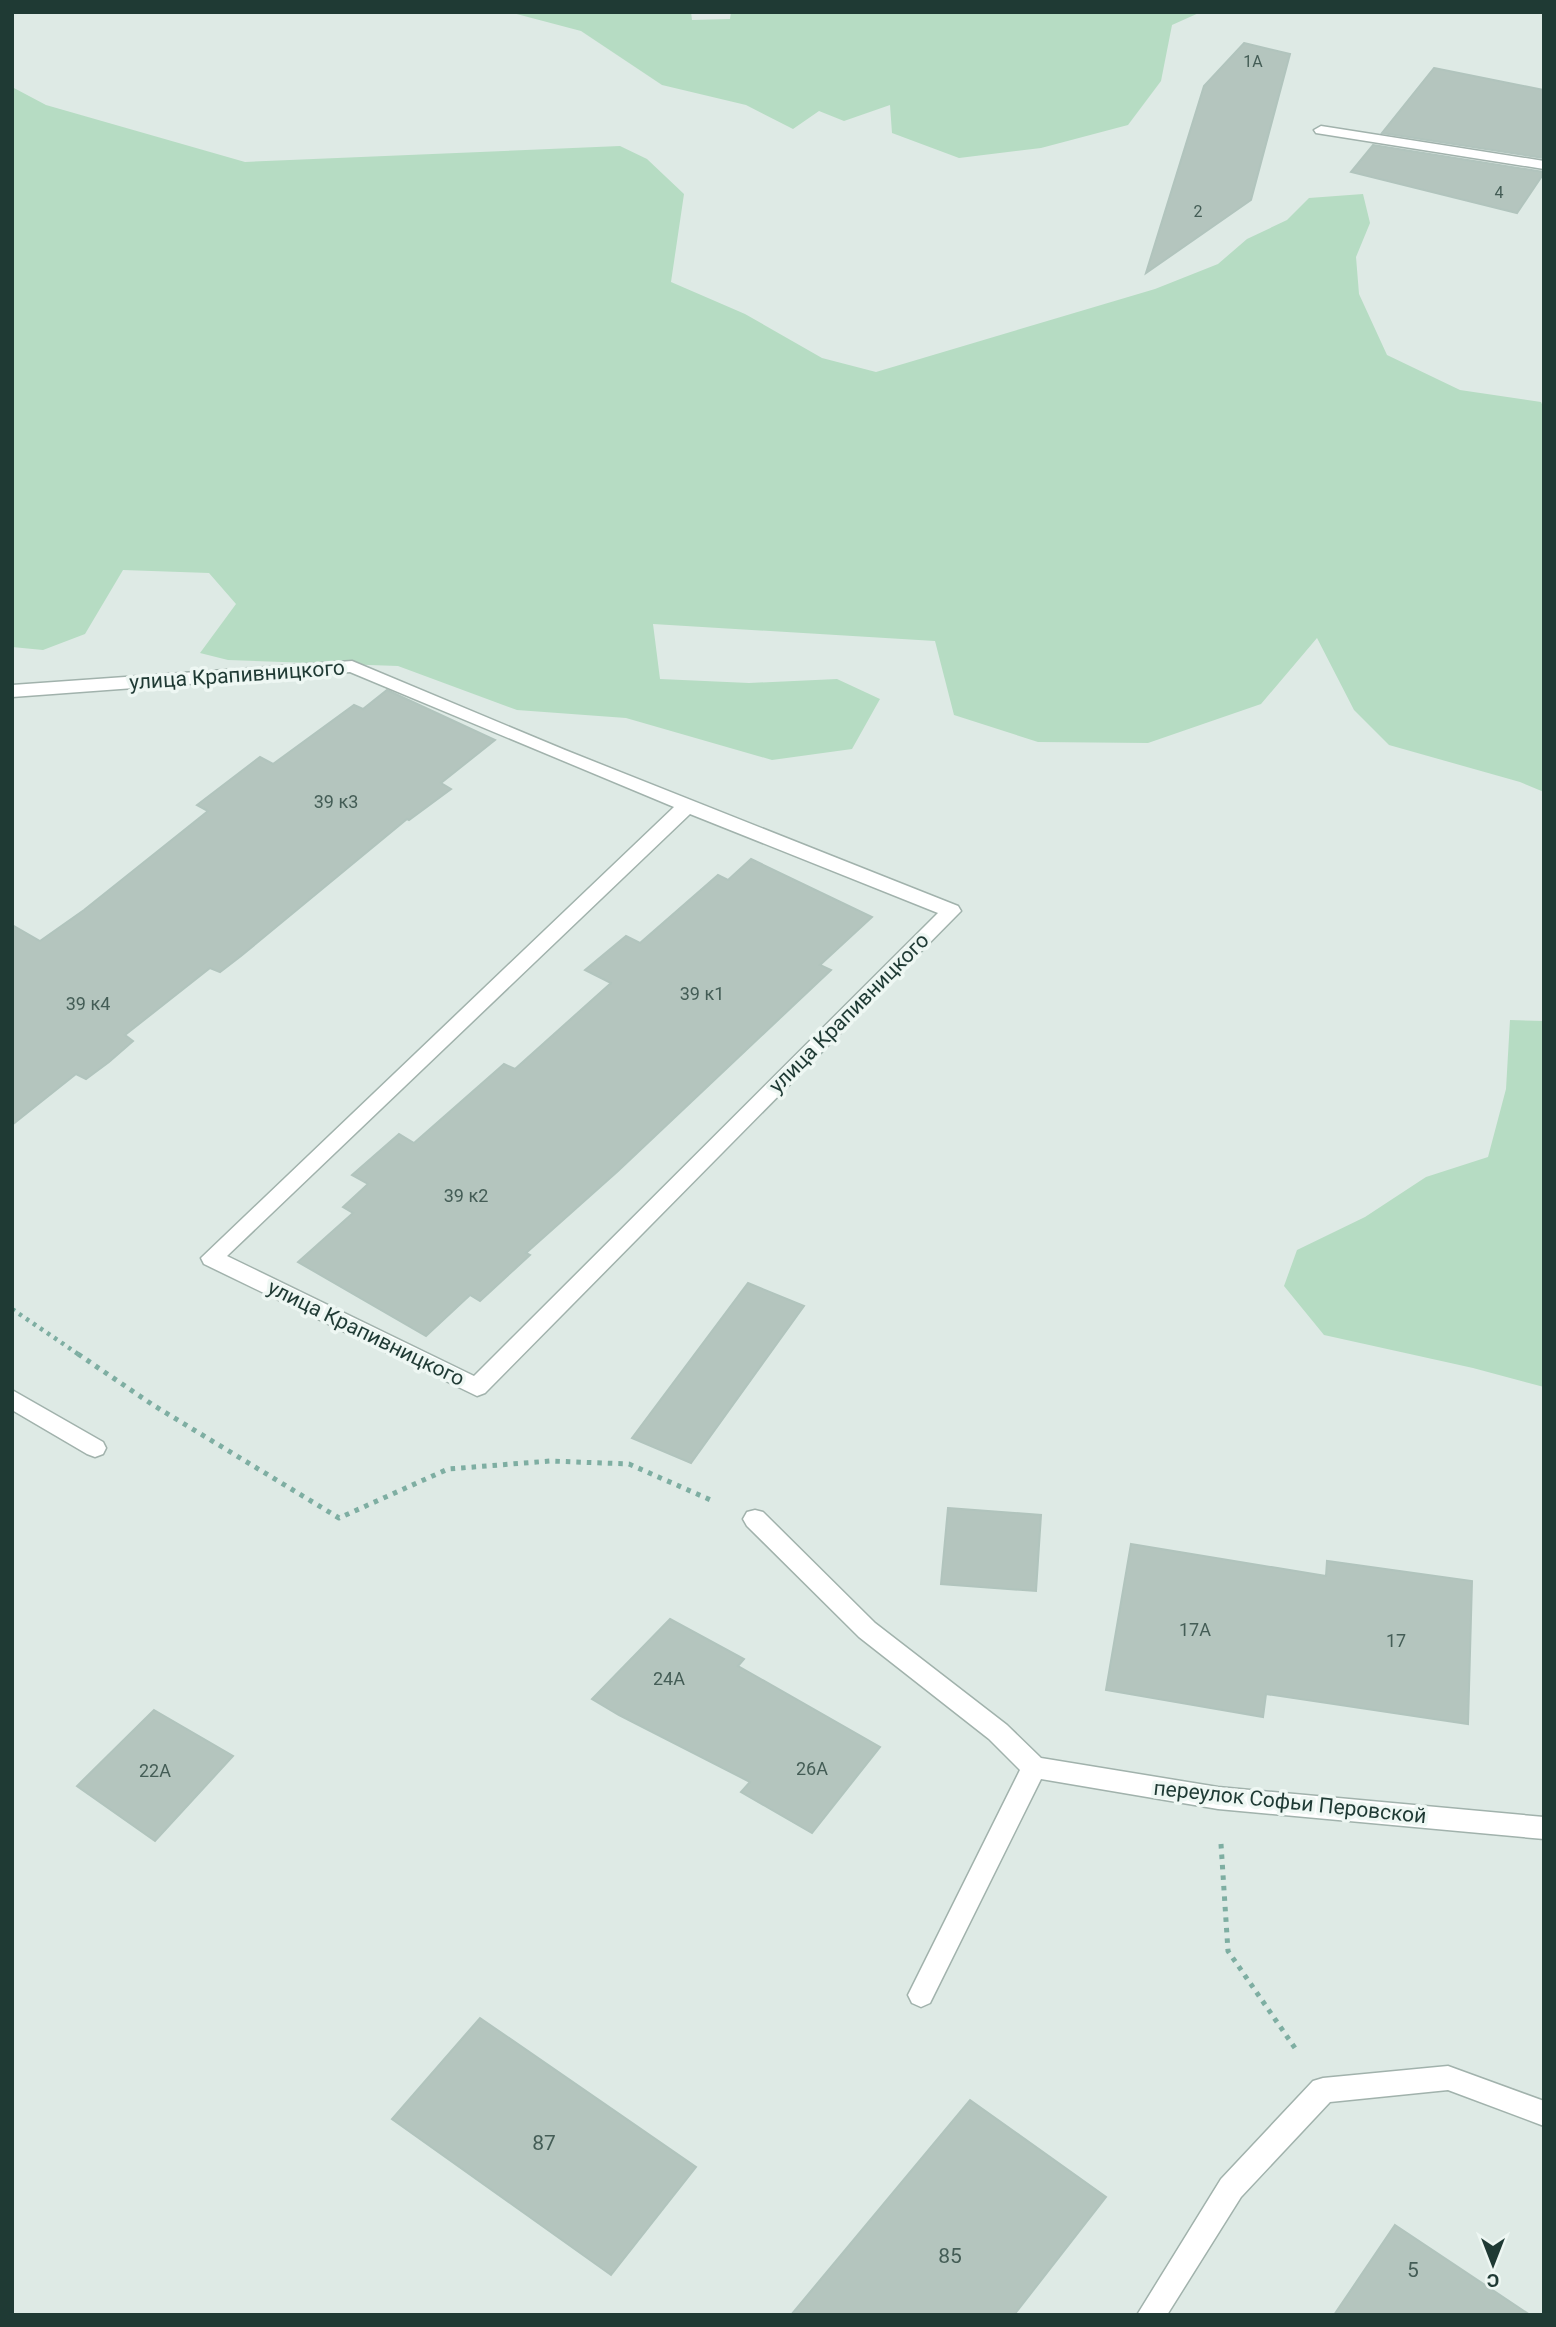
<svg xmlns="http://www.w3.org/2000/svg" width="1556" height="2327" viewBox="0 0 1556 2327" font-family="Roboto,sans-serif">
	<style>
		.green { fill: #b6dcc3 }
		.building { fill: #b4c5be; stroke: #b1c4bd; stroke-width: 2 }
		.lines { fill: none; stroke-linecap: round; stroke-linejoin: round }
		.minor-casing { stroke: #a1b2ac; stroke-width: 3 }
		.path-far1 { stroke: #7eaea2; stroke-width: 4.5; stroke-dasharray: 3.5 5; stroke-linecap: butt }
		.path { stroke: #7eaea2; stroke-width: 5; stroke-dasharray: 4.5 6; stroke-linecap: butt }
		.minor { fill: #fff; fill-rule: evenodd }
		.labels { text-anchor: middle; stroke-width: 7; stroke-linejoin: round; paint-order: stroke }
		.far-number-label { font-size: 16px; fill: #445d56 }
		.number-label { font-size: 18px; fill: #445d56 }
		.street-label { font-size: 21px; fill: #1f3a34; stroke: #eef7f3 }
		.near-number-label { font-size: 21px; fill: #445d56 }
	</style>
	<rect width="100%" height="100%" fill="#deeae5"/>
	<!-- green -->
	<path class="green" d="M 509,12 L 691,12 L 692,20 L 730,19 L 731,12 L 1201,12 L 1172,25 L 1161,81 L 1128,125 L 1041,148 L 959,158 L 892,133 L 890,105 L 844,121 L 819,111 L 793,129 L 746,105 L 662,85 L 581,31 Z
		M 12,87 L 46,105 L 245,162 L 620,146 L 647,159 L 684,194 L 671,282 L 745,314 L 822,358 L 876,372 L 1155,289 L 1218,264 L 1247,239 L 1287,220 L 1309,198 L 1363,194 L 1370,223 L 1356,257 L 1359,294 L 1387,355 L 1460,390 L 1541,402 L 1544,409 L 1544,792 L 1520,782 L 1389,745 L 1354,710 L 1317,638 L 1261,704 L 1148,743 L 1038,742 L 954,715 L 935,641 L 653,624 L 660,679 L 749,683 L 837,679 L 880,699 L 852,749 L 772,760 L 626,718 L 517,710 L 398,666 L 228,660 L 200,653 L 236,604 L 209,573 L 123,570 L 85,634 L 43,650 L 12,647 Z
		M 1510,1020 L 1544,1021 L 1544,1387 L 1473,1368 L 1324,1335 L 1284,1286 L 1297,1250 L 1365,1217 L 1426,1177 L 1488,1157 L 1506,1089 Z"/>
	<!-- building -->
	<path class="building" d="M 1244,43 L 1290,54 L 1251,200 L 1146,273 L 1204,86 Z
		M 1434,68 L 1544,90 L 1544,158 L 1382,133 Z
		M 1373,145 L 1544,172 L 1544,173 L 1517,213 L 1351,172 Z
		M 387,690 L 495,740 L 441,783 L 451,789 L 409,820 L 407,819 L 241,956 L 220,972 L 210,968 L 125,1035 L 133,1041 L 109,1062 L 86,1079 L 76,1074 L 12,1125 L 12,925 L 40,941 L 84,910 L 208,811 L 197,805 L 260,757 L 273,764 L 354,705 L 363,709 Z
		M 751,859 L 872,917 L 820,965 L 831,970 L 618,1171 L 526,1253 L 530,1255 L 480,1301 L 470,1295 L 426,1336 L 298,1262 L 353,1213 L 343,1207 L 368,1184 L 352,1175 L 399,1134 L 414,1143 L 504,1064 L 515,1069 L 611,983 L 585,970 L 626,936 L 640,943 L 718,875 L 728,880 Z
		M 748,1283 L 804,1306 L 691,1463 L 632,1438 Z
		M 948,1508 L 1041,1515 L 1036,1591 L 941,1584 Z
		M 1131,1544 L 1326,1576 L 1327,1561 L 1472,1581 L 1468,1724 L 1266,1694 L 1263,1717 L 1106,1690 Z
		M 670,1619 L 744,1659 L 738,1666 L 880,1747 L 812,1833 L 741,1792 L 750,1782 L 619,1715 L 592,1699 Z
		M 154,1710 L 233,1756 L 155,1841 L 77,1786 Z
		M 480,2018 L 696,2167 L 611,2275 L 392,2119 Z
		M 970,2100 L 1106,2197 L 1014,2315 L 791,2315 Z
		M 1395,2225 L 1530,2315 L 1334,2315 Z"/>
	<g class="lines">
		<!-- minor casing -->
		<g class="minor-casing">
			<path id="minor" d="M 1321,126 L 1544,161 L 1544,169 L 1316,133 L 1314,130 Z
				M 352,661 L 565,750 L 958,906 L 961,911 L 485,1393 L 477,1396 L 204,1264 L 201,1258 L 674,807 L 350,672 L 12,697 L 12,685 ZM 690,814 L 938,913 L 474,1376 L 227,1256 Z
				M 12,1390 L 103,1442 L 106,1448 L 103,1454 L 95,1457 L 87,1454 L 12,1410 Z
				M 755,1510 L 763,1512 L 875,1623 L 1007,1725 L 1041,1758 L 1218,1787 L 1544,1817 L 1544,1839 L 1218,1809 L 1041,1779 L 930,2003 L 921,2007 L 912,2003 L 908,1995 L 912,1987 L 1020,1770 L 989,1739 L 859,1637 L 747,1526 L 743,1519 L 747,1512 Z
				M 1448,2066 L 1544,2101 L 1544,2126 L 1448,2090 L 1330,2102 L 1241,2197 L 1167,2315 L 1137,2315 L 1221,2179 L 1313,2081 L 1323,2078 Z"/>
		</g>
		<!-- path-far1 -->
		<path class="path-far1" d="M 12,1309 L 81,1356"/>
		<!-- path -->
		<path class="path" d="M 78,1354 L 153,1405 L 339,1518 L 448,1469 L 550,1461 L 629,1464 L 713,1501
			M 1221,1844 L 1228,1951 L 1297,2051"/>
		<!-- minor -->
		<use href="#minor" class="minor"/>
	</g>
	<g class="labels">
		<!-- far-number labels -->
		<g class="far-number-label">
			<text x="1253" y="67">1А</text>
			<text x="1499" y="198">4</text>
			<text x="1198" y="217">2</text>
		</g>
		<!-- number labels -->
		<g class="number-label">
			<text x="336" y="808">39 к3</text>
			<text x="702" y="1000">39 к1</text>
			<text x="88" y="1010">39 к4</text>
			<text x="466" y="1202">39 к2</text>
			<text x="1195" y="1636">17А</text>
			<text x="1396" y="1647">17</text>
			<text x="669" y="1685">24А</text>
			<text x="812" y="1775">26А</text>
			<text x="155" y="1777">22А</text>
		</g>
		<!-- street labels -->
		<g class="street-label">
			<text transform="translate(237 675) rotate(-4)" y="7">улица Крапивницкого</text>
			<text transform="translate(849 1013) rotate(-45)" y="7">улица Крапивницкого</text>
			<text transform="translate(366 1333) rotate(26)" y="7">улица Крапивницкого</text>
			<text transform="translate(1290 1802) rotate(6)" y="7">переулок Софьи Перовской</text>
		</g>
		<!-- near-number labels -->
		<g class="near-number-label">
			<text x="544" y="2150">87</text>
			<text x="950" y="2263">85</text>
			<text x="1413" y="2277">5</text>
		</g>
	</g>
	<!-- border -->
	<rect width="1556" height="2327" fill="none" stroke="#1f3a34" stroke-width="28"/>
	<!-- north arrow -->
	<g transform="translate(1493 2264) rotate(180)" stroke="#eef7f3" stroke-width="5" paint-order="stroke">
	<path d="M0-5L12 26L0 18L-12 26Z" fill="#1f3a34"/>
	<text y="-10" font-size="19" font-weight="bold" text-anchor="middle" fill="#1f3a34">С</text>
	</g>
</svg>
